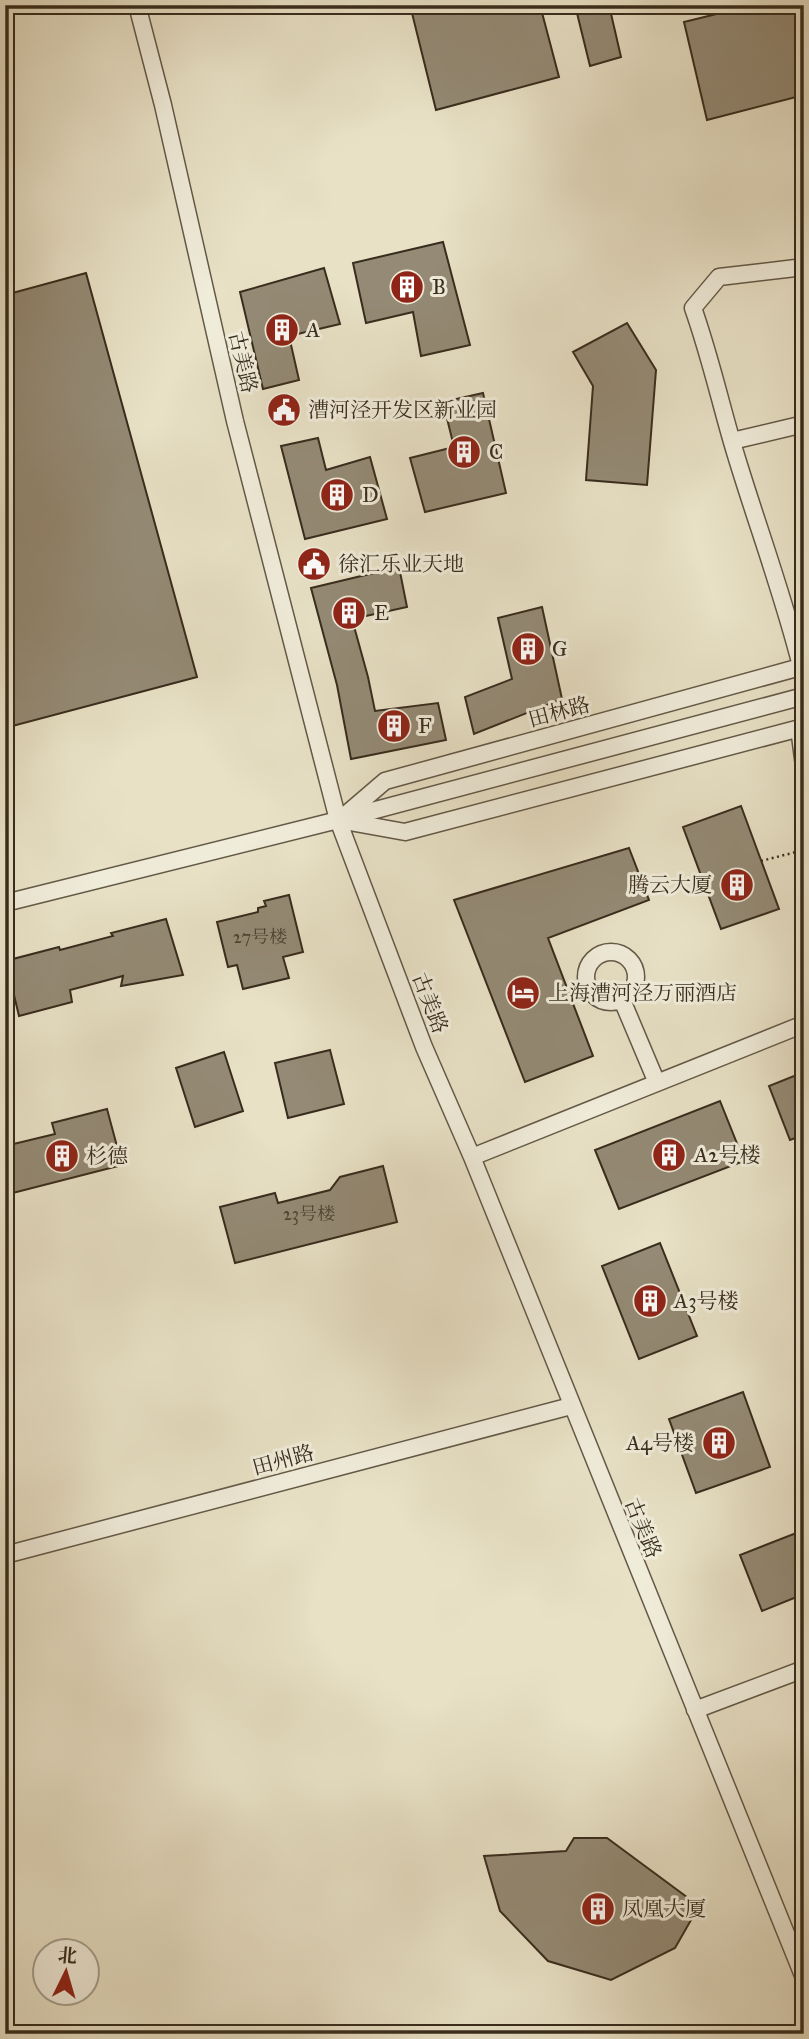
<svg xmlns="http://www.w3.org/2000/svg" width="809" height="2039" viewBox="0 0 809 2039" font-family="'IM FELL Great Primer','Noto Serif SC',serif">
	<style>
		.building { fill: #948a75; stroke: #382c1d; stroke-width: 2 }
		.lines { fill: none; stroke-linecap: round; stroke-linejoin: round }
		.minor-casing { stroke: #645947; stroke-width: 19 }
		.path { stroke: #382c1d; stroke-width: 2.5; stroke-dasharray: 2 3.5; stroke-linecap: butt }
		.minor { stroke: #f0ecda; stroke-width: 16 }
		.labels { text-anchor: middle; stroke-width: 6; stroke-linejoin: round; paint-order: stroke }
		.number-label { font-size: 18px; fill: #4f4433 }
		.poi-label { font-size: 21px; fill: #382c1d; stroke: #f0ecda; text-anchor: start }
		.street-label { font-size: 21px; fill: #382c1d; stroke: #f0ecda }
	</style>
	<rect width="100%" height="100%" fill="#e8e1c6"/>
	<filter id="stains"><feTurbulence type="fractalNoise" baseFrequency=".00286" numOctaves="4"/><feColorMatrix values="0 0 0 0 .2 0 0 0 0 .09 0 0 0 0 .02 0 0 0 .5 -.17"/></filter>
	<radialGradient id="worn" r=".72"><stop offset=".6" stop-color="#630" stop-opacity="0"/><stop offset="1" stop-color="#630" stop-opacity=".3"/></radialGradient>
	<!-- building -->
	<path class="building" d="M 410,5 L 540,5 L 559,77 L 436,110 Z
		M 575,5 L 609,5 L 621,57 L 590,66 Z
		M 753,5 L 804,5 L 804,95 L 707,120 L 684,22 Z
		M 443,242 L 470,345 L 421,356 L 413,312 L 366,323 L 353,263 Z
		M 324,268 L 340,324 L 289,336 L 299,380 L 263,389 L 240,292 Z
		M 86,273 L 197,677 L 5,728 L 5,295 Z
		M 627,323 L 656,370 L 647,485 L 586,480 L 593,386 L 573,352 Z
		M 483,393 L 506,493 L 425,512 L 410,458 L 454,447 L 443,402 Z
		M 318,438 L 326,470 L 370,457 L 387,519 L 305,539 L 281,446 Z
		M 399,567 L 407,607 L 352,619 L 368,677 L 375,711 L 438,703 L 446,740 L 351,759 L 337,685 L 311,588 Z
		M 542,607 L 562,699 L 474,734 L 465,697 L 512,679 L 498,618 Z
		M 741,806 L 779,909 L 721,929 L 683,827 Z
		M 629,848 L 649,900 L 548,938 L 593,1056 L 525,1082 L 454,900 Z
		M 289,895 L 303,952 L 283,957 L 289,978 L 243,989 L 237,965 L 228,967 L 217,922 L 258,912 L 258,908 L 266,906 L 264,901 Z
		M 166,919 L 183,975 L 121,986 L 123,976 L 70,990 L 72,1002 L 19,1016 L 7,966 L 13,959 L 59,947 L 60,950 L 113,936 L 111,933 Z
		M 330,1050 L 344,1104 L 288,1118 L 275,1063 Z
		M 224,1052 L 243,1111 L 195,1127 L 176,1068 Z
		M 804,1072 L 804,1135 L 790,1140 L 769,1086 Z
		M 720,1101 L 744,1161 L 619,1209 L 595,1150 Z
		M 107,1109 L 122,1165 L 5,1195 L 5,1146 L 55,1134 L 52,1123 Z
		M 383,1166 L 397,1222 L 235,1263 L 220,1207 L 275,1193 L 278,1203 L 330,1190 L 340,1177 Z
		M 660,1243 L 697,1336 L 639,1359 L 602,1266 Z
		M 743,1392 L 770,1467 L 696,1493 L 669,1419 Z
		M 804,1530 L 804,1594 L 762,1611 L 740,1555 Z
		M 574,1838 L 607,1838 L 699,1906 L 675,1948 L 611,1980 L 548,1961 L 500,1911 L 484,1856 L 566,1851 Z"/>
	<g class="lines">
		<!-- minor casing -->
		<g class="minor-casing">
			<path id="minor" d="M 137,5 L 163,105 L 235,421 L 338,820 L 424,1047 L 472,1157 L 804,1978
				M 732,441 L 804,424
				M 801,666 C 782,590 754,517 732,442 C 719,397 709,353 693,308 L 719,277 L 804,267
				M 799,728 L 804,766
				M 343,817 L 385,781 L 804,666
				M 344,821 L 405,832 L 804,727
				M 5,903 L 338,820 L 804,696
				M586 977a25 25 0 1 1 50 0a25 25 0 1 1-50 0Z
				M 622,1000 L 657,1083
				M 472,1157 L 804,1024
				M 5,1555 L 571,1406
				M 695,1710 L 804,1669"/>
		</g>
		<!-- path -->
		<path class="path" d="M 761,861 L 804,850"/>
		<!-- minor -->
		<use href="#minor" class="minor"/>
	</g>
	<!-- icons -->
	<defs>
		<g id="building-disc" transform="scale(1.75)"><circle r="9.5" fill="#8f2418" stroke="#f0ecda"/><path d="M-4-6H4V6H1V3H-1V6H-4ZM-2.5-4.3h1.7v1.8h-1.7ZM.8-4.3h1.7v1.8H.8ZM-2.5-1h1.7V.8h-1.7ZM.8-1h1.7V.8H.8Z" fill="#fff"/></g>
		<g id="civic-disc" transform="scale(1.75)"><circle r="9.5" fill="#8f2418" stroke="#f0ecda"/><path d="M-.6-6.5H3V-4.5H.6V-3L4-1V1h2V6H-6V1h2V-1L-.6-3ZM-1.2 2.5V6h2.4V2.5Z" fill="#fff"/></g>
		<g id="hotel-disc" transform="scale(1.75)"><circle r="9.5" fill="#8f2418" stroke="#f0ecda"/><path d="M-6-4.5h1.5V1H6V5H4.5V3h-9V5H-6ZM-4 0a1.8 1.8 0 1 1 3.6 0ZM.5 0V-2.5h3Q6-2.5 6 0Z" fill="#fff"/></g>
	</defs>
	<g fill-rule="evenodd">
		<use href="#building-disc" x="407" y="287"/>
		<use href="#building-disc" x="282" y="330"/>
		<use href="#civic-disc" x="284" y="410"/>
		<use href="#building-disc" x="464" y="452"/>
		<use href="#building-disc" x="337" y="495"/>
		<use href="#civic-disc" x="314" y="564"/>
		<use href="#building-disc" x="349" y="613"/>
		<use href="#building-disc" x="528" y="649"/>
		<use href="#building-disc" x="394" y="726"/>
		<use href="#building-disc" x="737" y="885"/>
		<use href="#hotel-disc" x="523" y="993"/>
		<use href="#building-disc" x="669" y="1155"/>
		<use href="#building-disc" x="62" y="1156"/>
		<use href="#building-disc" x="650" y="1301"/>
		<use href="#building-disc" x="719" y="1443"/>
		<use href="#building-disc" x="598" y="1909"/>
	</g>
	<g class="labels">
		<!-- number labels -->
		<g class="number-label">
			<text x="260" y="943">27号楼</text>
			<text x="309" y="1220">23号楼</text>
		</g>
		<!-- poi labels -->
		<g class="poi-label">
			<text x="432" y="294">B</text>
			<text x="306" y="337">A</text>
			<text x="308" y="417">漕河泾开发区新业园</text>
			<text x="489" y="459">C</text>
			<text x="362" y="502">D</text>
			<text x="338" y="571">徐汇乐业天地</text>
			<text x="374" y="620">E</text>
			<text x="552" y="656">G</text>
			<text x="418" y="733">F</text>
			<text x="712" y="892" text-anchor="end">腾云大厦</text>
			<text x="548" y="1000">上海漕河泾万丽酒店</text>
			<text x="694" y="1162">A2号楼</text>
			<text x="86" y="1163">杉德</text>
			<text x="674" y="1308">A3号楼</text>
			<text x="694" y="1450" text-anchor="end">A4号楼</text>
			<text x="622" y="1916">凤凰大厦</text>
		</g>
		<!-- street labels -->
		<g class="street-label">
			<text transform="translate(243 362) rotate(77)" y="7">古美路</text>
			<text transform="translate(559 712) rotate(-15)" y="7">田林路</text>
			<text transform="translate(430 1003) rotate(69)" y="7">古美路</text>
			<text transform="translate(283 1460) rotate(-15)" y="7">田州路</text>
			<text transform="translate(643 1528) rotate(68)" y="7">古美路</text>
		</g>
	</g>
	<!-- margin -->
	<rect width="809" height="2039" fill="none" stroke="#e8e1c6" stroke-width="28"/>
	<rect x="7" y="7" width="795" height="2025" fill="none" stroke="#382c1d" stroke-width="3.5"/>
	<rect x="14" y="14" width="781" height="2011" fill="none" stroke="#382c1d" stroke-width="2"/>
	<!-- north arrow -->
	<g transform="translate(66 1972) rotate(5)"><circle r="33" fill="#f0ecda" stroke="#a69f8e" stroke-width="2"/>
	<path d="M0-5L12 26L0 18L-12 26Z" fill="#8f2418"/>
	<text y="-10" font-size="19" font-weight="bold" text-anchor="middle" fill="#382c1d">北</text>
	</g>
	<rect width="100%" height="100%" filter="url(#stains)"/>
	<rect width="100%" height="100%" fill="url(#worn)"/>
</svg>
